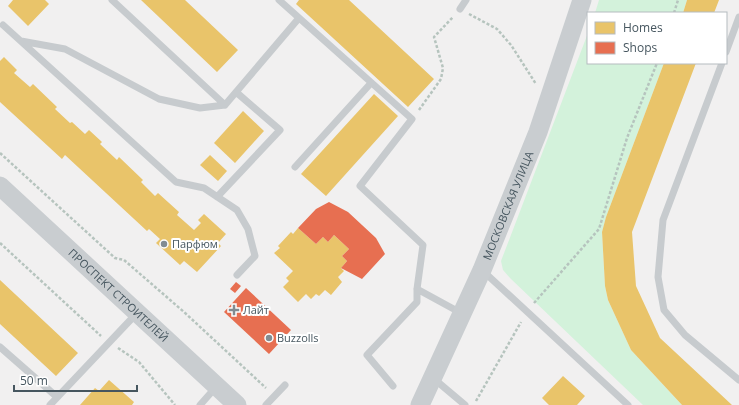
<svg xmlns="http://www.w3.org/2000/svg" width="739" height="405" viewBox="0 0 739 405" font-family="'Open Sans',sans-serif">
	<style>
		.green { fill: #d3f2db }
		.homes { fill: #e9c46a }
		.shops { fill: #e76f51 }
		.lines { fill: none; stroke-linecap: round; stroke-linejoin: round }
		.path { stroke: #b6c4be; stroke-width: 2.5; stroke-dasharray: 3 2; stroke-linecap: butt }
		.lane { stroke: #c7cbce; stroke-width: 7 }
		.secondary { stroke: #c9cdd0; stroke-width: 19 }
		.poi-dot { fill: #828c92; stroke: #fff; stroke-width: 1.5 }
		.labels { text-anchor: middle; stroke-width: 4; stroke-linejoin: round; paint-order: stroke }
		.street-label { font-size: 11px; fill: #46565f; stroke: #fff }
		.poi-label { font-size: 11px; fill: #46565f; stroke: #fff; text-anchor: start }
	</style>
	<rect width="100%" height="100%" fill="#f1f0f0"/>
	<!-- green -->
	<path class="green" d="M 599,0 L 687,0 L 683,13 L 595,13 Z
		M 588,33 L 588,63 L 664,63 L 606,217 L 602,232 L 605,286 L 608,300 L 631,350 L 682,405 L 643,405 L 511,279 L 503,270 L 501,261 Z"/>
	<!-- homes -->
	<path class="homes" d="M 13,0 L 45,0 L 49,4 L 28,26 L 8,6 Z
		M 141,0 L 185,0 L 238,50 L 217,72 Z
		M 299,0 L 349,0 L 434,79 L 408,107 L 296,4 Z
		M 687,0 L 719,0 L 714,13 L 683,13 Z
		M 4,57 L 17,70 L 14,73 L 30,87 L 33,84 L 57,107 L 55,109 L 70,123 L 72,122 L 85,134 L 89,130 L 102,142 L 100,144 L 117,160 L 119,157 L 143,180 L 141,182 L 155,196 L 158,193 L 179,212 L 177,215 L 194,230 L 201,223 L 198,220 L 204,214 L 226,234 L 218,243 L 221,246 L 197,272 L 184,261 L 180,265 L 156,243 L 160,239 L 149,229 L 147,231 L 65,155 L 62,159 L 0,102 L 0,61 Z
		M 664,63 L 696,63 L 632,232 L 636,286 L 660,338 L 732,405 L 682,405 L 631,350 L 608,300 L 605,286 L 602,232 L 606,217 Z
		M 374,94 L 398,116 L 326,196 L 301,174 Z
		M 243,111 L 264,131 L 235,163 L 214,143 Z
		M 210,155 L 227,171 L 218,181 L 200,165 Z
		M 298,228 L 316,244 L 323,237 L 328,242 L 334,235 L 349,249 L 342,256 L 347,261 L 341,268 L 344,271 L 338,277 L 342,282 L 331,295 L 325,290 L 319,296 L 316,294 L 311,299 L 306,294 L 298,302 L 283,287 L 289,281 L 286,278 L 293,271 L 274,253 L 280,248 L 278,246 L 291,232 L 293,234 Z
		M 0,280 L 78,353 L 56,376 L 0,324 Z
		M 563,376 L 585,396 L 577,405 L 549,405 L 542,398 Z
		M 109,380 L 134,402 L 132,405 L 80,405 L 95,388 L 99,391 Z"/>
	<!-- shops -->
	<path class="shops" d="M 329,202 L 348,212 L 376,238 L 385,254 L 362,279 L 341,268 L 347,261 L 342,256 L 349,249 L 334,235 L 328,242 L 323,237 L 316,244 L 298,228 L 316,209 Z
		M 236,282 L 241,286 L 235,293 L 230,289 Z
		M 246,288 L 291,330 L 269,354 L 224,312 Z"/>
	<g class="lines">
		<!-- path -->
		<path class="path" d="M 674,13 L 678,0
			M 469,14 L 497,29 L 511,45 L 536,84
			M 419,110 L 441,79 L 443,68 L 434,37 L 453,17
			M 0,153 L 115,258 L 124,260 L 184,312 L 266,388
			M 0,243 L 101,336
			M 534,303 L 599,229 L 627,138 L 657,63
			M 118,348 L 139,362 L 175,405
			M 476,401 L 521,322"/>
		<!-- lane -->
		<path class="lane" d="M 112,0 L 225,105
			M 279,0 L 412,119 L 360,186 L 423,245 L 417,289 L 417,302 L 367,355 L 393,386
			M 460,9 L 466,0
			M 3,25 L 176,182 L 204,188 L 237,210 L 248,229 L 255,256 L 237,275
			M 21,41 L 65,49 L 159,99 L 200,108 L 225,105 L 299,18
			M 726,52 L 739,17
			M 722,63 L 663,220 L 658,277 L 664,310 L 685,335 L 739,380
			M 295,167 L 371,83
			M 217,197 L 280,130 L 236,92
			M 483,271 L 628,405
			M 417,289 L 461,313
			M 0,347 L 57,397
			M 433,378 L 465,405
			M 50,405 L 137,313
			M 200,405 L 216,387
			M 266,405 L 285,385"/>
		<!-- secondary -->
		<g class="secondary">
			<path id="s1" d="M 0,186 L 237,405"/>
			<path id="s2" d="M 420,405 L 482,270 L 538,132 L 582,0"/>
		</g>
	</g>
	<!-- markers -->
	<g class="poi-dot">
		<circle cx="164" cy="244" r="4"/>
		<path d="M232 304h4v4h4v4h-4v4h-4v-4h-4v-4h4z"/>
		<circle cx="269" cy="338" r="4"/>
	</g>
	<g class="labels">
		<!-- street labels -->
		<g class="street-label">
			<text dy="4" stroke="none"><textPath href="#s2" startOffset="218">МОСКОВСКАЯ УЛИЦА</textPath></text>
			<text dy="4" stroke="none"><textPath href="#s1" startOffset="161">ПРОСПЕКТ СТРОИТЕЛЕЙ</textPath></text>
		</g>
		<!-- poi labels -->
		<g class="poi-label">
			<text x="172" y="248">Парфюм</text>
			<text x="243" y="314">Лайт</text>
			<text x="277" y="342">Buzzolls</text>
		</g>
	</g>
	<!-- legend -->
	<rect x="587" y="12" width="140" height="52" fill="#ffffff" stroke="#b5bbbf"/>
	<rect x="595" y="22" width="20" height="12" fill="#e9c46a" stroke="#b5bbbf"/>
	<text x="623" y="32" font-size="12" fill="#46565f">Homes</text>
	<rect x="595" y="42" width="20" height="12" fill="#e76f51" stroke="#b5bbbf"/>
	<text x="623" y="52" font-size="12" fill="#46565f">Shops</text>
	<!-- scale -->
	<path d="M14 385v6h123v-6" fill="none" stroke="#46565f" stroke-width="2"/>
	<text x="20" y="385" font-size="12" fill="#46565f" stroke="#ffffff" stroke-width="3" paint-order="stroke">50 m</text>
</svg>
